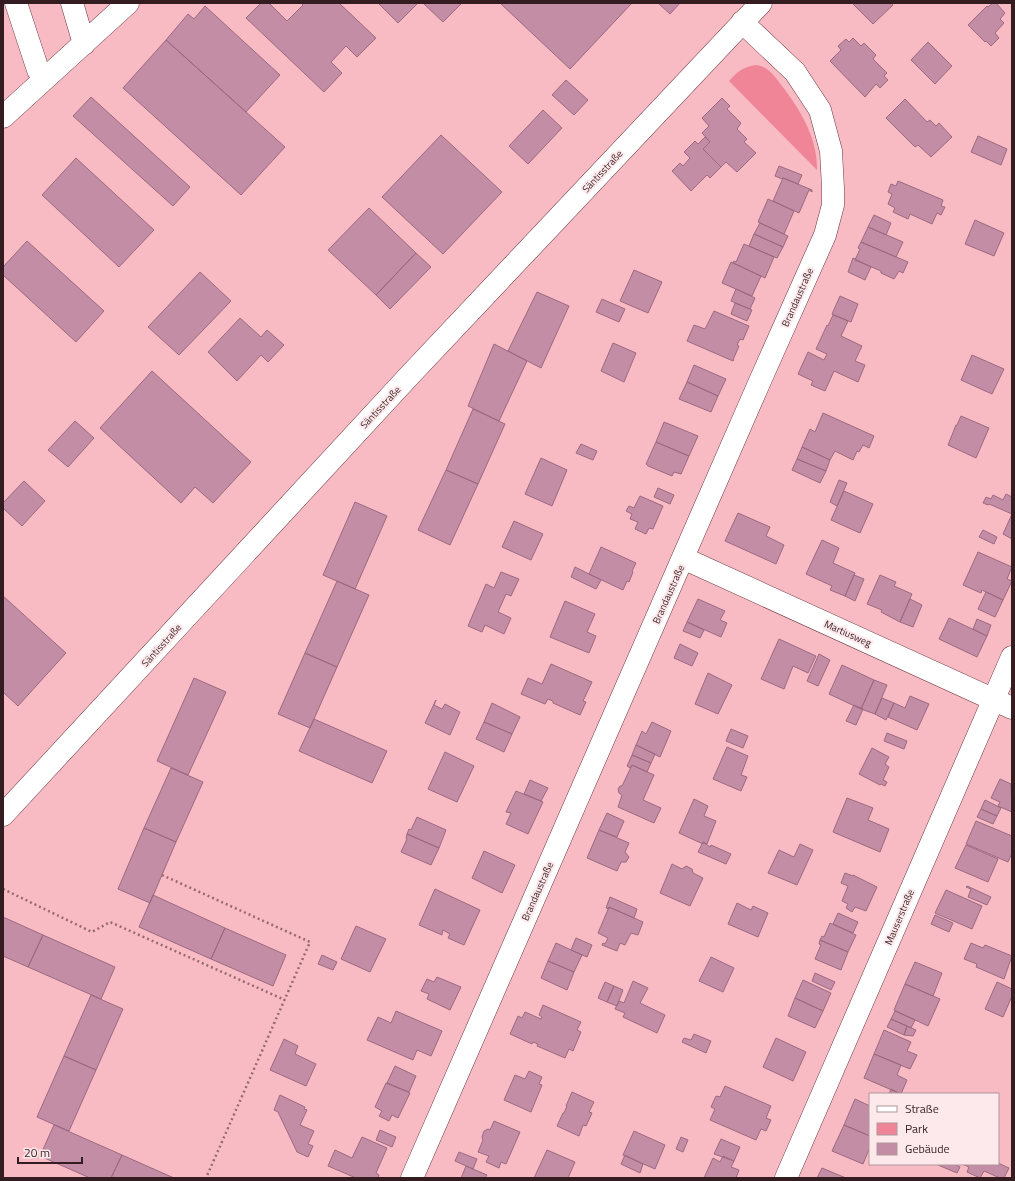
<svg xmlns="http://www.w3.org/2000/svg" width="1015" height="1181" viewBox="0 0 1015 1181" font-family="'Titillium Web',sans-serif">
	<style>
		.green { fill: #f08597 }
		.building { fill: #c38da6; stroke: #9c6980 }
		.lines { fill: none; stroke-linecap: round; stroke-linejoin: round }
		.minor-casing { stroke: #6a3840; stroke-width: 23 }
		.path { stroke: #956b71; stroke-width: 2.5; stroke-dasharray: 2 3; stroke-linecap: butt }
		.minor { stroke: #fff; stroke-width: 22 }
		.labels { text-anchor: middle; stroke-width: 4; stroke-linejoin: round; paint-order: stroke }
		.street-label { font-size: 10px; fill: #341d20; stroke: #fde9eb }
	</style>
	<rect width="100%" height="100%" fill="#f9bbc3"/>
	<!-- green -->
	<path class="green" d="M 757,65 C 770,68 774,76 782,86 C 800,109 818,139 817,170 L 729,81 C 737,72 744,66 757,65 Z"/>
	<!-- building -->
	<path class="building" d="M 261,3 L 269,3 L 287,21 L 303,5 L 301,3 L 339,3 L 376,38 L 357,57 L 346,46 L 331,62 L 342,73 L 324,92 L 246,18 Z
		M 378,3 L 418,3 L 398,23 Z
		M 423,3 L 462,3 L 443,22 Z
		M 500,3 L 632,3 L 570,69 Z
		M 658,3 L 680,3 L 670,14 Z
		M 852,3 L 891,3 L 893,5 L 873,24 Z
		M 993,3 L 996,3 L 1005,13 L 1000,19 L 1004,23 L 995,33 L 999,38 L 991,46 L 986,41 L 985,42 L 968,25 L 987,6 L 988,7 Z
		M 205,6 L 280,75 L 246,112 L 166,40 L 188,14 L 194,19 Z
		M 853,38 L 861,46 L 864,43 L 876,55 L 873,59 L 887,73 L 884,76 L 888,80 L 880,88 L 876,84 L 865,97 L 830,61 L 841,50 L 838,46 L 846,39 L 849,42 Z
		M 166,40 L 285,147 L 241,195 L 123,88 Z
		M 928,42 L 952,66 L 935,84 L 911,60 Z
		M 566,80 L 588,100 L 574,115 L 552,95 Z
		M 91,97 L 190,187 L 173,206 L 73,116 Z
		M 722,98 L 730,106 L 727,109 L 741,123 L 737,129 L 747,139 L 744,142 L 756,153 L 737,172 L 726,162 L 721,167 L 703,149 L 710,142 L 702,133 L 709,126 L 702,118 Z
		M 905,99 L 927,122 L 930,120 L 936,126 L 939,123 L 952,137 L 931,157 L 918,145 L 915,147 L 886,118 Z
		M 543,110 L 562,128 L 528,164 L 509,146 Z
		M 441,135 L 502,192 L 443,254 L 382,197 Z
		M 978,136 L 1007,149 L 1001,165 L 971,152 Z
		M 705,137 L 710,142 L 703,149 L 721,167 L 710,178 L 707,175 L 691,191 L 672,171 L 680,163 L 683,166 L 690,158 L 684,152 L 695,141 L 698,144 Z
		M 76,158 L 154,230 L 119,267 L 42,195 Z
		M 779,166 L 802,175 L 798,184 L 783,178 L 782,179 L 775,176 Z
		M 783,178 L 812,190 L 812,192 L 809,190 L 799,213 L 773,201 Z
		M 898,181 L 943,200 L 941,206 L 945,207 L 941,215 L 937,213 L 932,224 L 910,214 L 908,219 L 893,212 L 895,208 L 888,204 L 892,194 L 888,192 L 891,184 L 896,186 Z
		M 768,199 L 794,211 L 784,234 L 758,222 Z
		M 369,208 L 416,253 L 376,295 L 328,250 Z
		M 874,215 L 891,223 L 886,235 L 868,227 Z
		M 975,220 L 1004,233 L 994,256 L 965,244 Z
		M 760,223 L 788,236 L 783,247 L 754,234 Z
		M 868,227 L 903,242 L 896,257 L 861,242 Z
		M 754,234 L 783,247 L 777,258 L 749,246 Z
		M 27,241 L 104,311 L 76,342 L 3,275 L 3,267 Z
		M 861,242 L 908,262 L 903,273 L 899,271 L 894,279 L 881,273 L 881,271 L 855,260 L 860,249 L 858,248 Z
		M 744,244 L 774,257 L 765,278 L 733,263 L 734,261 L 736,262 Z
		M 416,253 L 431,267 L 390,309 L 376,295 Z
		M 853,258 L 871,267 L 865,280 L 848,272 Z
		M 731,262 L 761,276 L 752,296 L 722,283 Z
		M 634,270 L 662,282 L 648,313 L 620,301 Z
		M 200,272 L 231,301 L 179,355 L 148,327 Z
		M 736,289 L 755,298 L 750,309 L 731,301 Z
		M 537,292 L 569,306 L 541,368 L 508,351 Z
		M 840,296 L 858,304 L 851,322 L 832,314 Z
		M 602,299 L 625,309 L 619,322 L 596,312 Z
		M 735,303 L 752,310 L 747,321 L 731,314 Z
		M 714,311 L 749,326 L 743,340 L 740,339 L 737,345 L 739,346 L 733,360 L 734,360 L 733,361 L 687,341 L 694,325 L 705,329 Z
		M 833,315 L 848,321 L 841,336 L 862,346 L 855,361 L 865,365 L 858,382 L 834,371 L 825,391 L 811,385 L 813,381 L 798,374 L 808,352 L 824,360 L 827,354 L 816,349 L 827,325 L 828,326 Z
		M 240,318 L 261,337 L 267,330 L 284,345 L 268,362 L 261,355 L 237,381 L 208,352 Z
		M 613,343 L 636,353 L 624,382 L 601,371 Z
		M 494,344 L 527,361 L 499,421 L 468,406 Z
		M 972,355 L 1004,369 L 992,394 L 961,380 Z
		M 694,365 L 726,379 L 718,396 L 687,382 Z
		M 152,371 L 251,462 L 213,503 L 195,487 L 181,503 L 100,428 Z
		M 687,382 L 718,396 L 711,412 L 679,399 Z
		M 473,409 L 505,424 L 478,484 L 446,470 Z
		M 823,413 L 874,436 L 869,448 L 863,445 L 859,452 L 857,451 L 853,460 L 835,451 L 830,460 L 802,447 L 810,429 L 815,432 Z
		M 961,416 L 989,428 L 976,458 L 948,445 L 956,425 L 957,425 Z
		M 75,421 L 94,438 L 68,467 L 48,450 Z
		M 664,422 L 698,436 L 689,456 L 656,442 Z
		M 656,442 L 689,456 L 681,474 L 674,472 L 672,476 L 648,466 L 646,464 Z
		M 581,444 L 597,451 L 593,460 L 576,453 Z
		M 802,447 L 830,460 L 826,471 L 797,459 Z
		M 541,458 L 567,470 L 552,506 L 525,494 Z
		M 797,459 L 826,471 L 820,483 L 792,470 Z
		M 446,470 L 478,484 L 450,545 L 418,530 Z
		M 839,480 L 847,483 L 837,506 L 830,502 Z
		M 24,481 L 45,501 L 22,526 L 3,508 L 3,503 Z
		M 658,488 L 674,495 L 670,504 L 654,497 Z
		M 844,491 L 873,504 L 860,533 L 831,520 Z
		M 1006,494 L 1012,497 L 1012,514 L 989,504 L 988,505 L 983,503 L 986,497 L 991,499 L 993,495 L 1003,500 Z
		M 640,496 L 663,506 L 653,529 L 649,528 L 646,534 L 635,529 L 638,522 L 630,519 L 632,514 L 626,511 L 629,506 L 634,508 Z
		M 355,502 L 387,516 L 355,589 L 323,575 Z
		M 738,513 L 770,527 L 766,536 L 784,545 L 776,564 L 725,541 Z
		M 1012,514 L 1012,539 L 1003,534 Z
		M 514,521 L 543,534 L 531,560 L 502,547 Z
		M 983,530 L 997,537 L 994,544 L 979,537 Z
		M 822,540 L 839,548 L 833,563 L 855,573 L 845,596 L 830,590 L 832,586 L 806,574 Z
		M 601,547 L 636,563 L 632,571 L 633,572 L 629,582 L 627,581 L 623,590 L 589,574 Z
		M 978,552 L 1012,567 L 1007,579 L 1012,581 L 1003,600 L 982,590 L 981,593 L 963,585 Z
		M 575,567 L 601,580 L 596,589 L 571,577 Z
		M 501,572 L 519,579 L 511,596 L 506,594 L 498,612 L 511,618 L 504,634 L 485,625 L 482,632 L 468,626 L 486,584 L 494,588 Z
		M 854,575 L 864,579 L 855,601 L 845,596 Z
		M 880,575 L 896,582 L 894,586 L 912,594 L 900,622 L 881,612 L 882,610 L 867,604 Z
		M 337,581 L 369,595 L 337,667 L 305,653 Z
		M 986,592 L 1003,600 L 995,617 L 978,609 Z
		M 3,596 L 66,653 L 18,706 L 3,692 Z
		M 698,599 L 725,611 L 720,620 L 727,623 L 721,637 L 687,622 Z
		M 910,599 L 922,605 L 913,627 L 900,622 Z
		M 565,601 L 595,614 L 587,632 L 596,636 L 589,653 L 550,637 Z
		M 949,618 L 987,636 L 977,657 L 939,639 Z
		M 977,619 L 991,625 L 987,636 L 973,629 Z
		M 687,622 L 704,630 L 700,638 L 683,631 Z
		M 779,639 L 816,656 L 808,673 L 793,666 L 784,689 L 761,679 Z
		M 680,644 L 698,653 L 692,666 L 674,658 Z
		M 305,653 L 337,667 L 310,728 L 278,714 Z
		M 819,654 L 830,660 L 818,686 L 807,681 Z
		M 551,664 L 592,682 L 583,701 L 586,702 L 580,715 L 553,703 L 553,701 L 548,699 L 545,704 L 521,694 L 528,678 L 542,684 Z
		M 842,665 L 874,680 L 861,709 L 829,694 Z
		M 708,673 L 732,685 L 718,714 L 695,704 Z
		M 194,678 L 226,692 L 188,775 L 157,761 Z
		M 874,680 L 887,685 L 875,714 L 861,709 Z
		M 910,696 L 929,704 L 917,730 L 888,717 L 894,703 L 905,708 Z
		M 882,698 L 894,703 L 886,720 L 875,714 Z
		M 436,700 L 434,705 L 442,709 L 445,704 L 460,712 L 450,735 L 425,723 Z
		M 492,703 L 520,717 L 512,734 L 484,722 Z
		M 854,705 L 863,709 L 856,725 L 846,721 Z
		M 314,719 L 387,751 L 372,783 L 299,751 Z
		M 484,722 L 512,734 L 504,752 L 476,739 Z
		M 652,722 L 671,731 L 660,757 L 636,745 L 642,731 L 646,734 Z
		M 731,729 L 748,736 L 743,748 L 726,741 Z
		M 887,733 L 907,741 L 904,749 L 884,741 Z
		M 636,745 L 655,754 L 651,763 L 632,755 Z
		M 727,747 L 748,756 L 741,775 L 747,777 L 741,791 L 713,779 Z
		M 872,748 L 889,757 L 885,764 L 889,767 L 883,780 L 887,782 L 885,786 L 881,784 L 880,785 L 859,774 Z
		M 445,752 L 474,766 L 457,802 L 428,789 Z
		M 632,755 L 651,763 L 647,772 L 632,765 L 630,768 L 627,766 Z
		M 632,765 L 654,775 L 643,800 L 661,808 L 654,823 L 618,807 L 622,795 L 619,793 L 618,789 L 620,786 L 622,786 Z
		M 171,768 L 203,782 L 176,842 L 144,828 Z
		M 1000,779 L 1011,784 L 1012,812 L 998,806 L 1000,802 L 991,798 Z
		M 530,780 L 548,788 L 541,801 L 524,794 Z
		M 516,791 L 543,802 L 528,834 L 506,824 L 511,813 L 506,812 Z
		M 847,798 L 873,808 L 868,820 L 889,829 L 880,852 L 833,832 Z
		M 694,799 L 708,806 L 704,816 L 716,821 L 707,844 L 703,842 L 703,844 L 679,833 Z
		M 985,800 L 1001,808 L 997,816 L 981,809 Z
		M 981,809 L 997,816 L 993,824 L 977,817 Z
		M 607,813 L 624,821 L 617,837 L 599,830 Z
		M 417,817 L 446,830 L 439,848 L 407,834 L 409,829 L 411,830 Z
		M 976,821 L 1012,836 L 1012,853 L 1008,862 L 966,844 Z
		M 144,828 L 176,842 L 150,903 L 118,889 Z
		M 599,830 L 629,843 L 625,852 L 629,857 L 626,862 L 621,862 L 617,871 L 587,858 Z
		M 407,834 L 439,848 L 431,865 L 401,852 L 407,839 L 406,838 Z
		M 703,842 L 710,847 L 711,845 L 731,854 L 726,864 L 698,852 Z
		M 800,844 L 813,850 L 797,885 L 768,873 L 779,850 L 794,857 Z
		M 966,845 L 998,859 L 988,882 L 955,868 Z
		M 484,851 L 515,865 L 502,893 L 472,878 Z
		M 672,864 L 682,869 L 686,866 L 692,869 L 693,873 L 703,878 L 690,906 L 660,893 Z
		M 845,873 L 853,876 L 853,875 L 877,887 L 866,911 L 855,907 L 852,912 L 846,908 L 848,904 L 842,901 L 848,886 L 841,883 Z
		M 967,886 L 991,897 L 987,905 L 968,897 L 971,889 L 966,887 Z
		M 435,889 L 480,910 L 464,945 L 448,938 L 450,934 L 443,930 L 442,935 L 419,925 Z
		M 946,890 L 982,906 L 972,929 L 935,913 Z
		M 153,895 L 225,928 L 211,959 L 139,927 Z
		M 610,897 L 637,909 L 634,918 L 609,907 L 609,909 L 606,908 Z
		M 737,903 L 751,910 L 753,906 L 768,913 L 758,937 L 728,924 Z
		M 609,907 L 643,922 L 638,935 L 631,933 L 625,945 L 620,943 L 617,951 L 602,945 L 603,943 L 605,944 L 608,938 L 598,933 Z
		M 838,913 L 858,922 L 853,933 L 833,924 Z
		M 935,915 L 953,923 L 949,932 L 931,924 Z
		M 3,917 L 43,935 L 28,967 L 3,956 Z
		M 830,923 L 856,935 L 848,952 L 820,940 L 822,936 L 824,937 Z
		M 356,926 L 386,939 L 370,972 L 341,959 Z
		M 225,928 L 286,955 L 273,986 L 211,959 Z
		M 43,935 L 115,967 L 101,999 L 28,967 Z
		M 576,938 L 592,945 L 587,957 L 571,950 Z
		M 820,940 L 848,952 L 841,970 L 815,959 L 821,945 L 819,944 Z
		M 556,943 L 582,955 L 574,972 L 548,961 Z
		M 971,943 L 983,948 L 985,945 L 1012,956 L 1004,979 L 976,967 L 977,964 L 964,959 Z
		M 322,955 L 337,962 L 333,970 L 318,964 Z
		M 711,957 L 734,968 L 723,992 L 699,981 Z
		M 548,961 L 574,972 L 567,990 L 541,978 Z
		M 915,962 L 942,973 L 933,996 L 905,984 Z
		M 815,973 L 835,982 L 831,990 L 812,981 Z
		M 437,977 L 461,987 L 450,1010 L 427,999 L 429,994 L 421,991 L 427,979 L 434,982 Z
		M 803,980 L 831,993 L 823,1011 L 795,998 Z
		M 633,981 L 648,988 L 640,1003 L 665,1015 L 657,1033 L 623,1017 L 625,1013 L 615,1009 L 619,1001 L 624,1003 Z
		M 605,982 L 614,986 L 607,1002 L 598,998 Z
		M 997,982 L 1012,989 L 1012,996 L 1003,1017 L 985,1009 Z
		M 905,984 L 940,999 L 928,1026 L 894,1010 Z
		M 614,986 L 623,990 L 617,1006 L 607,1002 Z
		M 91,995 L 123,1009 L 96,1070 L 64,1056 Z
		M 795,998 L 823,1011 L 815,1028 L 788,1016 Z
		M 543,1005 L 581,1022 L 577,1030 L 581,1032 L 573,1051 L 569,1049 L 565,1058 L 537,1046 L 538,1044 L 533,1042 L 532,1044 L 510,1034 L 518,1016 L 522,1018 L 525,1012 L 541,1019 L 542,1017 L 539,1015 Z
		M 396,1011 L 442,1031 L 431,1056 L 417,1050 L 413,1060 L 367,1040 L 378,1017 L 391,1023 Z
		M 895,1011 L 915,1020 L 911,1028 L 891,1019 Z
		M 891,1019 L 907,1026 L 904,1035 L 887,1027 Z
		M 907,1026 L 916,1030 L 913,1036 L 904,1035 Z
		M 884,1030 L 911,1042 L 907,1051 L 917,1055 L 910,1069 L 874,1054 Z
		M 694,1034 L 711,1041 L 706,1053 L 682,1042 L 684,1038 L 691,1040 Z
		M 776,1038 L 806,1052 L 793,1081 L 763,1067 Z
		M 284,1039 L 298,1046 L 295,1054 L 316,1064 L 306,1086 L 270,1070 Z
		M 874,1054 L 901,1065 L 897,1075 L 907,1080 L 901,1094 L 864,1078 Z
		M 64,1056 L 96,1070 L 69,1131 L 37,1117 Z
		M 395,1066 L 416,1076 L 409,1092 L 387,1083 Z
		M 529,1071 L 542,1077 L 539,1084 L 542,1085 L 531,1112 L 504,1100 L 515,1075 L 525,1079 Z
		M 386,1083 L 410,1093 L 398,1118 L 392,1115 L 389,1121 L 379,1116 L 382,1111 L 375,1107 Z
		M 725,1086 L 771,1106 L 766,1118 L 771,1120 L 766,1131 L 761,1129 L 756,1140 L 710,1120 L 715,1109 L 711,1107 L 716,1096 L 720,1097 Z
		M 891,1089 L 901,1094 L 903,1094 L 889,1094 Z
		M 572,1092 L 594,1102 L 589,1112 L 592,1113 L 586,1126 L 583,1125 L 579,1136 L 557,1126 L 563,1113 L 564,1113 L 567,1106 L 566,1106 Z
		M 280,1095 L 305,1107 L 304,1109 L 307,1110 L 300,1125 L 314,1131 L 308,1144 L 313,1146 L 308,1157 L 297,1152 L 278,1112 L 274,1110 Z
		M 855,1099 L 870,1106 L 870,1136 L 844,1125 Z
		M 494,1121 L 520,1132 L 506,1164 L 501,1162 L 499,1168 L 486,1162 L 489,1156 L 478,1152 L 483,1140 L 482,1137 L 484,1131 L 488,1129 L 490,1130 Z
		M 54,1125 L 122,1155 L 111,1178 L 90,1178 L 40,1156 Z
		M 844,1125 L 870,1136 L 870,1147 L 863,1164 L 832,1151 Z
		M 380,1130 L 396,1137 L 392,1147 L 376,1140 Z
		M 634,1131 L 665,1145 L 655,1169 L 623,1155 Z
		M 362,1137 L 387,1148 L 376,1173 L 379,1175 L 378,1178 L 356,1178 L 328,1166 L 335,1150 L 352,1158 Z
		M 681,1137 L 688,1140 L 683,1152 L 676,1149 Z
		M 721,1139 L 740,1147 L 734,1161 L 714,1154 Z
		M 547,1150 L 575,1162 L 568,1178 L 534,1178 Z
		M 459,1152 L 477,1159 L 473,1169 L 455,1161 Z
		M 122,1155 L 174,1178 L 111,1178 Z
		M 625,1155 L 643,1164 L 640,1173 L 621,1164 Z
		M 723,1156 L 734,1161 L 731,1167 L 739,1170 L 736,1178 L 704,1178 L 713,1158 L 720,1162 Z
		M 998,1163 L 1009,1168 L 1004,1178 L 1000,1178 L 984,1171 L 980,1178 L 967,1172 L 969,1167 L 962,1164 L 998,1164 Z
		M 939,1164 L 954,1164 L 960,1167 L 957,1173 L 938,1165 Z
		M 466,1166 L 487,1175 L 485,1178 L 461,1178 Z
		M 822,1168 L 846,1178 L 817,1178 Z"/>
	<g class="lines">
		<!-- minor casing -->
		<g class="minor-casing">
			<path id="minor" d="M 16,3 L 38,70 L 44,79
				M 72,3 L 84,44
				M 3,117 L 128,3
				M 683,558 L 1012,708
				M 3,815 L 409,376 L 761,3
				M 412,1178 L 760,381 L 825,235 L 833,205 L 833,188 L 831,151 L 820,110 L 795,72 L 742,22
				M 786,1178 L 1012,657"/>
		</g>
		<!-- path -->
		<path class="path" d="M 162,875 L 310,942 L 206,1178
			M 3,889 L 92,932 L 110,922 L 285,1000"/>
		<!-- minor -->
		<use href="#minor" class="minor"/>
	</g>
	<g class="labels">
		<!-- street labels -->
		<g class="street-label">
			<text transform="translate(602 171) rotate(-47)" y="4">Säntisstraße</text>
			<text transform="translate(797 297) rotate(-66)" y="4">Brandaustraße</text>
			<text transform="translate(380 407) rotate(-47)" y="4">Säntisstraße</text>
			<text transform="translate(668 594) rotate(-66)" y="4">Brandaustraße</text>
			<text transform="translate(848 633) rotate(24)" y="4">Martiusweg</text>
			<text transform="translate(161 645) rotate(-48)" y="4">Säntisstraße</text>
			<text transform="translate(537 891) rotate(-66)" y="4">Brandaustraße</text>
			<text transform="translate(899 917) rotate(-67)" y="4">Mauserstraße</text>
		</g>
	</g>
	<!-- border -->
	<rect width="1015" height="1181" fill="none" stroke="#341d20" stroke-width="8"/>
	<!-- legend -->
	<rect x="869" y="1093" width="130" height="72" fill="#fde9eb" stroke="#ad979a"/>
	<rect x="877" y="1106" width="20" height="6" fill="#ffffff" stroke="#ad979a"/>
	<text x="905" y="1113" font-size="12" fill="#341d20">Straße</text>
	<rect x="877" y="1123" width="20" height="12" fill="#f08597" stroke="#ad979a"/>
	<text x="905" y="1133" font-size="12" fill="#341d20">Park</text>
	<rect x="877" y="1143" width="20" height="12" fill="#c38da6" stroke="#ad979a"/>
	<text x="905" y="1153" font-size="12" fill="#341d20">Gebäude</text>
	<!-- scale -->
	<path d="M18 1157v6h64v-6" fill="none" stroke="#341d20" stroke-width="2"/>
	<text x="24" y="1157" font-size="12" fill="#341d20" stroke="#fde9eb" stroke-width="3" paint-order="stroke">20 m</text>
</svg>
